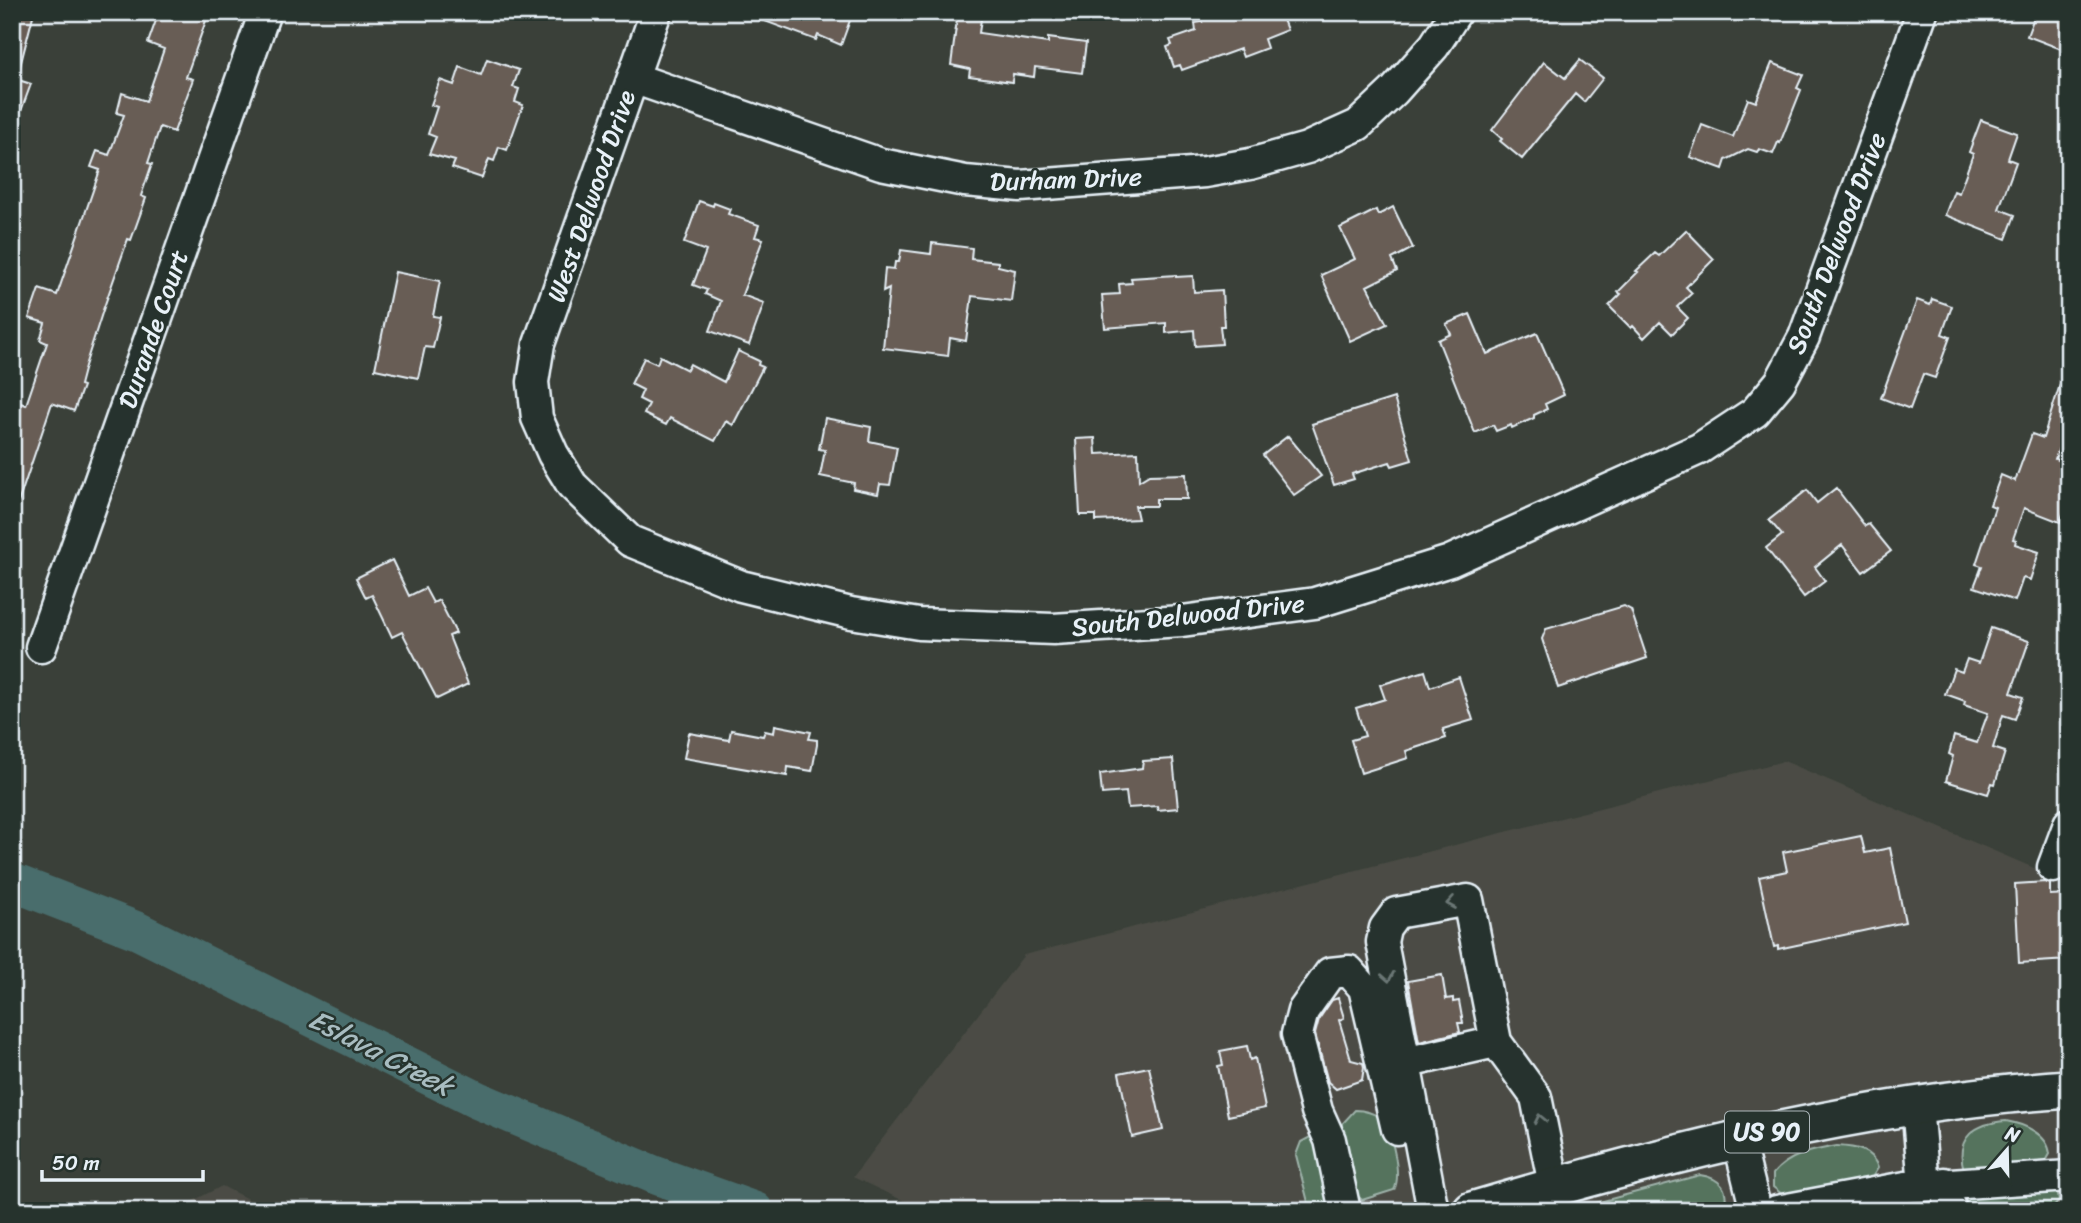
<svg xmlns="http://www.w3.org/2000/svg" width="2081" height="1223" viewBox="0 0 2081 1223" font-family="Sriracha,sans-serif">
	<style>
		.built { fill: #4b4c45 }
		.green { fill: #54735d; stroke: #9eb2aa; stroke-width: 2 }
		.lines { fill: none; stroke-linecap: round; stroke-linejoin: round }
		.river { stroke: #496d6c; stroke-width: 38 }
		.building { fill: #685d55; stroke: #e8f1f8; stroke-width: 2 }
		.minor-casing { stroke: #e8f1f8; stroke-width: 35 }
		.major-casing { stroke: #e8f1f8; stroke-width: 42 }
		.minor { stroke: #26332d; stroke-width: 30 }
		.major { stroke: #26332d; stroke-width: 37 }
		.oneway { stroke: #6a7674 }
		.labels { text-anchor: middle; stroke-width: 5; stroke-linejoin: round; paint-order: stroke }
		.shield { fill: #26332d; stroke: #aeb8bb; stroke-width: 2 }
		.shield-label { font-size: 24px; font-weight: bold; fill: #e8f1f8 }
		.street-label { font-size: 26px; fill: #e8f1f8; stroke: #26332d }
		.water-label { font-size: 28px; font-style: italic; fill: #a8bcc0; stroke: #26332d }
	</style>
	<rect width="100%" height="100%" fill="#3a4039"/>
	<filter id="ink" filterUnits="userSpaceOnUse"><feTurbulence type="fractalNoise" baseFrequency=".0143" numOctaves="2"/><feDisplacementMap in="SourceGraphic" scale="14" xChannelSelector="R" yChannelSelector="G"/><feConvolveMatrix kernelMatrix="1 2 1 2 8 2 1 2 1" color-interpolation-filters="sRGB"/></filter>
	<g filter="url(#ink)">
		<!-- built -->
		<path class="built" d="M 1784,761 L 2069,883 L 2069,1211 L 925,1211 L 853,1177 L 1024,955 Z
			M 222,1186 L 271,1211 L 173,1211 Z"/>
		<!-- green -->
		<path class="green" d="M 1355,1110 C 1363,1110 1375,1113 1381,1119 C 1392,1131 1402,1175 1394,1190 L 1362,1200 L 1356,1194 L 1339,1130 L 1343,1123 Z
			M 2006,1121 C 2024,1124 2048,1134 2050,1154 L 2045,1163 L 1964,1170 C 1954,1137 1976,1123 2006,1121 Z
			M 1312,1136 L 1319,1139 L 1332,1206 L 1327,1211 L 1310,1210 L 1296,1155 L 1301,1142 Z
			M 1837,1146 C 1855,1147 1872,1149 1878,1168 L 1871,1179 L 1783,1195 L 1773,1187 L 1773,1174 C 1789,1154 1814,1150 1837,1146 Z
			M 1700,1175 C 1720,1178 1731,1189 1723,1211 L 1566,1211 Z
			M 2057,1190 L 2059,1201 L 2052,1209 L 1958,1211 L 1958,1196 Z"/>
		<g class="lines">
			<!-- river -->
			<path class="river" d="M 12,882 L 138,931 L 477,1100 L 655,1175 L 755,1211"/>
		</g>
		<!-- building -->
		<path class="building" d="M 12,12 L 34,12 L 18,74 L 12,73 Z
			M 159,12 L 209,12 L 186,77 L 193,79 L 174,132 L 160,127 L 148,163 L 152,164 L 141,196 L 146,198 L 131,240 L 128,239 L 103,310 L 85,366 L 80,385 L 83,386 L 74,411 L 52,403 L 15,512 L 12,512 L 12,400 L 26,405 L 47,343 L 40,340 L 45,323 L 29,318 L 39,289 L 57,295 L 100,170 L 91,167 L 97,151 L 109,155 L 124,115 L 117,113 L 122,93 L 146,101 L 164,49 L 148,43 Z
			M 747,12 L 853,12 L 841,45 L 818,35 L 816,40 L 746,14 Z
			M 958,12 L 982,12 L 979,33 L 1048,43 L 1048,38 L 1086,43 L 1082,73 L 1035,67 L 1034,77 L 1013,74 L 1012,82 L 969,76 L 970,69 L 951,65 Z
			M 1198,12 L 1280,12 L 1287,30 L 1264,39 L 1267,48 L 1243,57 L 1240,49 L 1182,70 L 1180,65 L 1174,67 L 1167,47 L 1172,45 L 1170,40 L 1196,31 L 1195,23 L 1202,22 Z
			M 2036,12 L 2069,12 L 2069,52 L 2027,36 Z
			M 487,59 L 519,70 L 513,87 L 519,89 L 515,102 L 523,105 L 507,150 L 499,147 L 494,161 L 489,159 L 482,178 L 452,168 L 455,161 L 429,154 L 436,137 L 428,134 L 437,107 L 431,105 L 440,80 L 454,85 L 460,67 L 481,75 Z
			M 1580,60 L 1603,78 L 1584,102 L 1575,94 L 1522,159 L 1500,141 L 1502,139 L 1492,130 L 1544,62 L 1565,78 Z
			M 1772,63 L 1803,75 L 1797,88 L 1801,90 L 1780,143 L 1778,142 L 1773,154 L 1759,149 L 1757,152 L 1748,149 L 1726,160 L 1723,169 L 1690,157 L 1702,125 L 1733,137 L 1748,99 L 1756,102 Z
			M 12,78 L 31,84 L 14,130 L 12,130 Z
			M 1981,120 L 2017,133 L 2008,159 L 2016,162 L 1999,209 L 2015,215 L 2006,239 L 1945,215 L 1954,191 L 1959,193 L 1973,154 L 1969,152 Z
			M 699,201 L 713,206 L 714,203 L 730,209 L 728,214 L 759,225 L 755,237 L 763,239 L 742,295 L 764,303 L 749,345 L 710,331 L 721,301 L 705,294 L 707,290 L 693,285 L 706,251 L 684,243 Z
			M 1393,207 L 1413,248 L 1392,259 L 1397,271 L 1367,286 L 1387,324 L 1350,341 L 1321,275 L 1355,259 L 1340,228 L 1376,210 L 1378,215 Z
			M 1686,230 L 1714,259 L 1686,287 L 1692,293 L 1677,307 L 1688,318 L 1672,334 L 1660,322 L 1644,338 L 1633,326 L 1631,328 L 1609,306 L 1621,294 L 1618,292 L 1638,272 L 1636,271 L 1655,253 L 1659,256 Z
			M 932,243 L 972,248 L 971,259 L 998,262 L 998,266 L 1015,270 L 1011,301 L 972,296 L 966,341 L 950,338 L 948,356 L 883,348 L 889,289 L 883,292 L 885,268 L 894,269 L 895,262 L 899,262 L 901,250 L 931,254 Z
			M 395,272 L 440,281 L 433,316 L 440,317 L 433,348 L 425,347 L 418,378 L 375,369 Z
			M 1176,275 L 1176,277 L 1193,276 L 1194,292 L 1222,290 L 1224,326 L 1220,326 L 1222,344 L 1195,346 L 1194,330 L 1166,333 L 1166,323 L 1105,328 L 1102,295 L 1120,294 L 1119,284 L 1132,283 L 1131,278 Z
			M 1932,299 L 1952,306 L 1942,334 L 1950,337 L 1935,378 L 1923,374 L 1910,409 L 1881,398 L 1917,300 L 1930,305 Z
			M 1470,314 L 1487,354 L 1537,333 L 1564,395 L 1545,404 L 1547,409 L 1534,415 L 1534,418 L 1512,428 L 1511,425 L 1496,431 L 1493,425 L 1475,433 L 1438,340 L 1451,334 L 1446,324 Z
			M 738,351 L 759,361 L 758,365 L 763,367 L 733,425 L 726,421 L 715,441 L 670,418 L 666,425 L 644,414 L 649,404 L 639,399 L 643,390 L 631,384 L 644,358 L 657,364 L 660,356 L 687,370 L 690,364 L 724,382 Z
			M 2065,369 L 2069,369 L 2069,420 L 2055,459 L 2069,465 L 2069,498 L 2060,522 L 2024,508 L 2013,539 L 2016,540 L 2015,544 L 2039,552 L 2030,580 L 2023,578 L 2015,601 L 1974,587 L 1982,566 L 1976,564 L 1995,507 L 1990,505 L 2001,475 L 2015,481 L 2032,434 L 2043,438 Z
			M 1394,398 L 1412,460 L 1392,466 L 1390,462 L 1352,474 L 1354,479 L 1334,485 L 1312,424 Z
			M 825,418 L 871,427 L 869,441 L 897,447 L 890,485 L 880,484 L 878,494 L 853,489 L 854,483 L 820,476 L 825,450 L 819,449 Z
			M 1288,436 L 1321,476 L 1294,495 L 1263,455 Z
			M 1095,438 L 1096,454 L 1138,452 L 1139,481 L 1149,475 L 1186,474 L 1187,499 L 1156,499 L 1156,506 L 1135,506 L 1138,519 L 1096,521 L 1096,515 L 1080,515 L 1076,439 Z
			M 1836,488 L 1865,526 L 1869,524 L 1891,551 L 1863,572 L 1842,545 L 1815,567 L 1825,581 L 1804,597 L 1766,548 L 1782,535 L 1769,520 L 1807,490 L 1817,503 Z
			M 392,560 L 409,596 L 425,588 L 433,603 L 439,600 L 456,633 L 449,636 L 468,684 L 437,699 L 402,632 L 392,637 L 372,595 L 366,598 L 356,578 Z
			M 1624,606 L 1631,610 L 1647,658 L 1558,688 L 1542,639 L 1546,629 Z
			M 1991,628 L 2029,641 L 2011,693 L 2023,697 L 2015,719 L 2003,715 L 1993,748 L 2005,752 L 1995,784 L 1992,783 L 1988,794 L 1946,781 L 1953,756 L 1949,754 L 1954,736 L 1977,743 L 1988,713 L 1964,705 L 1965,701 L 1945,694 L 1954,669 L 1962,672 L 1967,659 L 1979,663 Z
			M 1425,671 L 1430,687 L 1459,677 L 1473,720 L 1443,729 L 1446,738 L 1406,751 L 1408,758 L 1361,773 L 1351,740 L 1365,736 L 1356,708 L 1385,699 L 1380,685 Z
			M 775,725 L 811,732 L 809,739 L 817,740 L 817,745 L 812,771 L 788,767 L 787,776 L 684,758 L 689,733 L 729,740 L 731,730 L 763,736 L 765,731 L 774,733 Z
			M 1173,759 L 1178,808 L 1158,810 L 1157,806 L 1128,808 L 1126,792 L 1102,794 L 1100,774 L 1142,768 L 1143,761 Z
			M 1861,836 L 1865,853 L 1890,848 L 1905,922 L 1778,949 L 1778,946 L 1774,947 L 1759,877 L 1787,871 L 1783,852 Z
			M 2045,882 L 2050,884 L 2050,895 L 2069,894 L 2069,960 L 2019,963 L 2015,884 Z
			M 1442,975 L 1446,999 L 1453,998 L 1453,1002 L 1459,1001 L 1463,1023 L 1458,1023 L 1460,1032 L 1419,1042 L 1408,981 Z
			M 1338,998 L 1344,1018 L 1339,1020 L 1351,1060 L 1363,1063 L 1364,1067 L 1362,1080 L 1336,1089 L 1328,1082 L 1315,1034 L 1319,1019 L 1332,1000 Z
			M 1247,1046 L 1250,1060 L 1255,1058 L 1265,1108 L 1228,1116 L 1218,1066 L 1223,1065 L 1220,1051 Z
			M 1149,1067 L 1163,1130 L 1132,1137 L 1119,1073 Z"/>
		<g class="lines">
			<!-- minor casing -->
			<g class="minor-casing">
				<path id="minor" d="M 656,12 L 539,344 L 533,382 L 537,418 L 553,454 L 572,485 L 630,541 L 741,586 L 851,613 L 919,624 L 1053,629 L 1182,621 L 1315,603 L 1450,561 L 1699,449 L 1755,412 L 1780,382 L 1804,337 L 1922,12
					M 633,78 L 881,164 L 965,181 L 1020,186 L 1205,172 L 1250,164 L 1307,148 L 1358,125 L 1394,91 L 1434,46 L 1456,12
					M 41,647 L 265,12
					M 2053,867 L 2069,824
					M 1404,1063 L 1496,1042
					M 1917,1106 L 1924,1185
					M 1738,1139 L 1756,1211
					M 1944,1183 L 1951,1211
					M 1345,1211 L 1330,1140 L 1317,1111 L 1297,1034 L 1303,1011 L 1330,973 L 1349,971 L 1364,988 L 1397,1129
					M 1433,1211 L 1382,942 L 1385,928 L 1396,913 L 1468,900 L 1496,1042 L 1536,1097 L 1554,1185
					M 1777,1211 L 1906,1187 L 2069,1176"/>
			</g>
			<!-- major casing -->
			<g class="major-casing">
				<path id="major" d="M 1472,1211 C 1667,1153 1865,1102 2069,1089"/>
			</g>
			<!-- minor -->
			<use href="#minor" class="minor"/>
			<!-- major -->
			<use href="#major" class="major"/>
		</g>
		<!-- one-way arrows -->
		<defs><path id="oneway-chevron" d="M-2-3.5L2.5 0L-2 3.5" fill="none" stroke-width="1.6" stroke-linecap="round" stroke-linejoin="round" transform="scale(1.75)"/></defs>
		<g class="oneway">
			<use href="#oneway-chevron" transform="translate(1451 903) rotate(170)"/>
			<use href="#oneway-chevron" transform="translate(1388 977) rotate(80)"/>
			<use href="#oneway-chevron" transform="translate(1540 1119) rotate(-102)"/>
		</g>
	</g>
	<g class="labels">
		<!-- shield labels -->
		<rect class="shield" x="1725" y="1111.5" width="84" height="41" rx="5"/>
		<g class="shield-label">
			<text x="1767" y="1140">US 90</text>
		</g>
		<!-- street labels -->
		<g class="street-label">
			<text transform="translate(1066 179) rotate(-2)" y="9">Durham Drive</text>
			<text transform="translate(591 196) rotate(-71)" y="9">West Delwood Drive</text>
			<text transform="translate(1836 243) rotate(-69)" y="9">South Delwood Drive</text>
			<text transform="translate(153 329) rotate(-71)" y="9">Durande Court</text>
			<text transform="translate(1188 615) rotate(-6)" y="9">South Delwood Drive</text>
		</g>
		<!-- water labels -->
		<g class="water-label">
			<text transform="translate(381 1052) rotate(27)" y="10">Eslava Creek</text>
		</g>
	</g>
	<!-- margin -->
	<rect width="2081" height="1223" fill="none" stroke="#26332d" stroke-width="42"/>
	<rect x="21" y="21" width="2039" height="1181" fill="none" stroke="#e8f1f8" stroke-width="2.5" filter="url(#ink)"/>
	<!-- north arrow -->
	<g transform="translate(2007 1150) rotate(20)" stroke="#26332d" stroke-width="5" paint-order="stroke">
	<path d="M0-5L12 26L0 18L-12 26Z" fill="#e8f1f8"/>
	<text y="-10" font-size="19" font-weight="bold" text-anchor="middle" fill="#e8f1f8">N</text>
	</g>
	<!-- scale -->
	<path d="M42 1170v10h161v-10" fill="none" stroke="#e8f1f8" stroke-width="3.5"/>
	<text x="52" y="1170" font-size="21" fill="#e8f1f8" stroke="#26332d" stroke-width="5" paint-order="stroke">50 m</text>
</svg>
